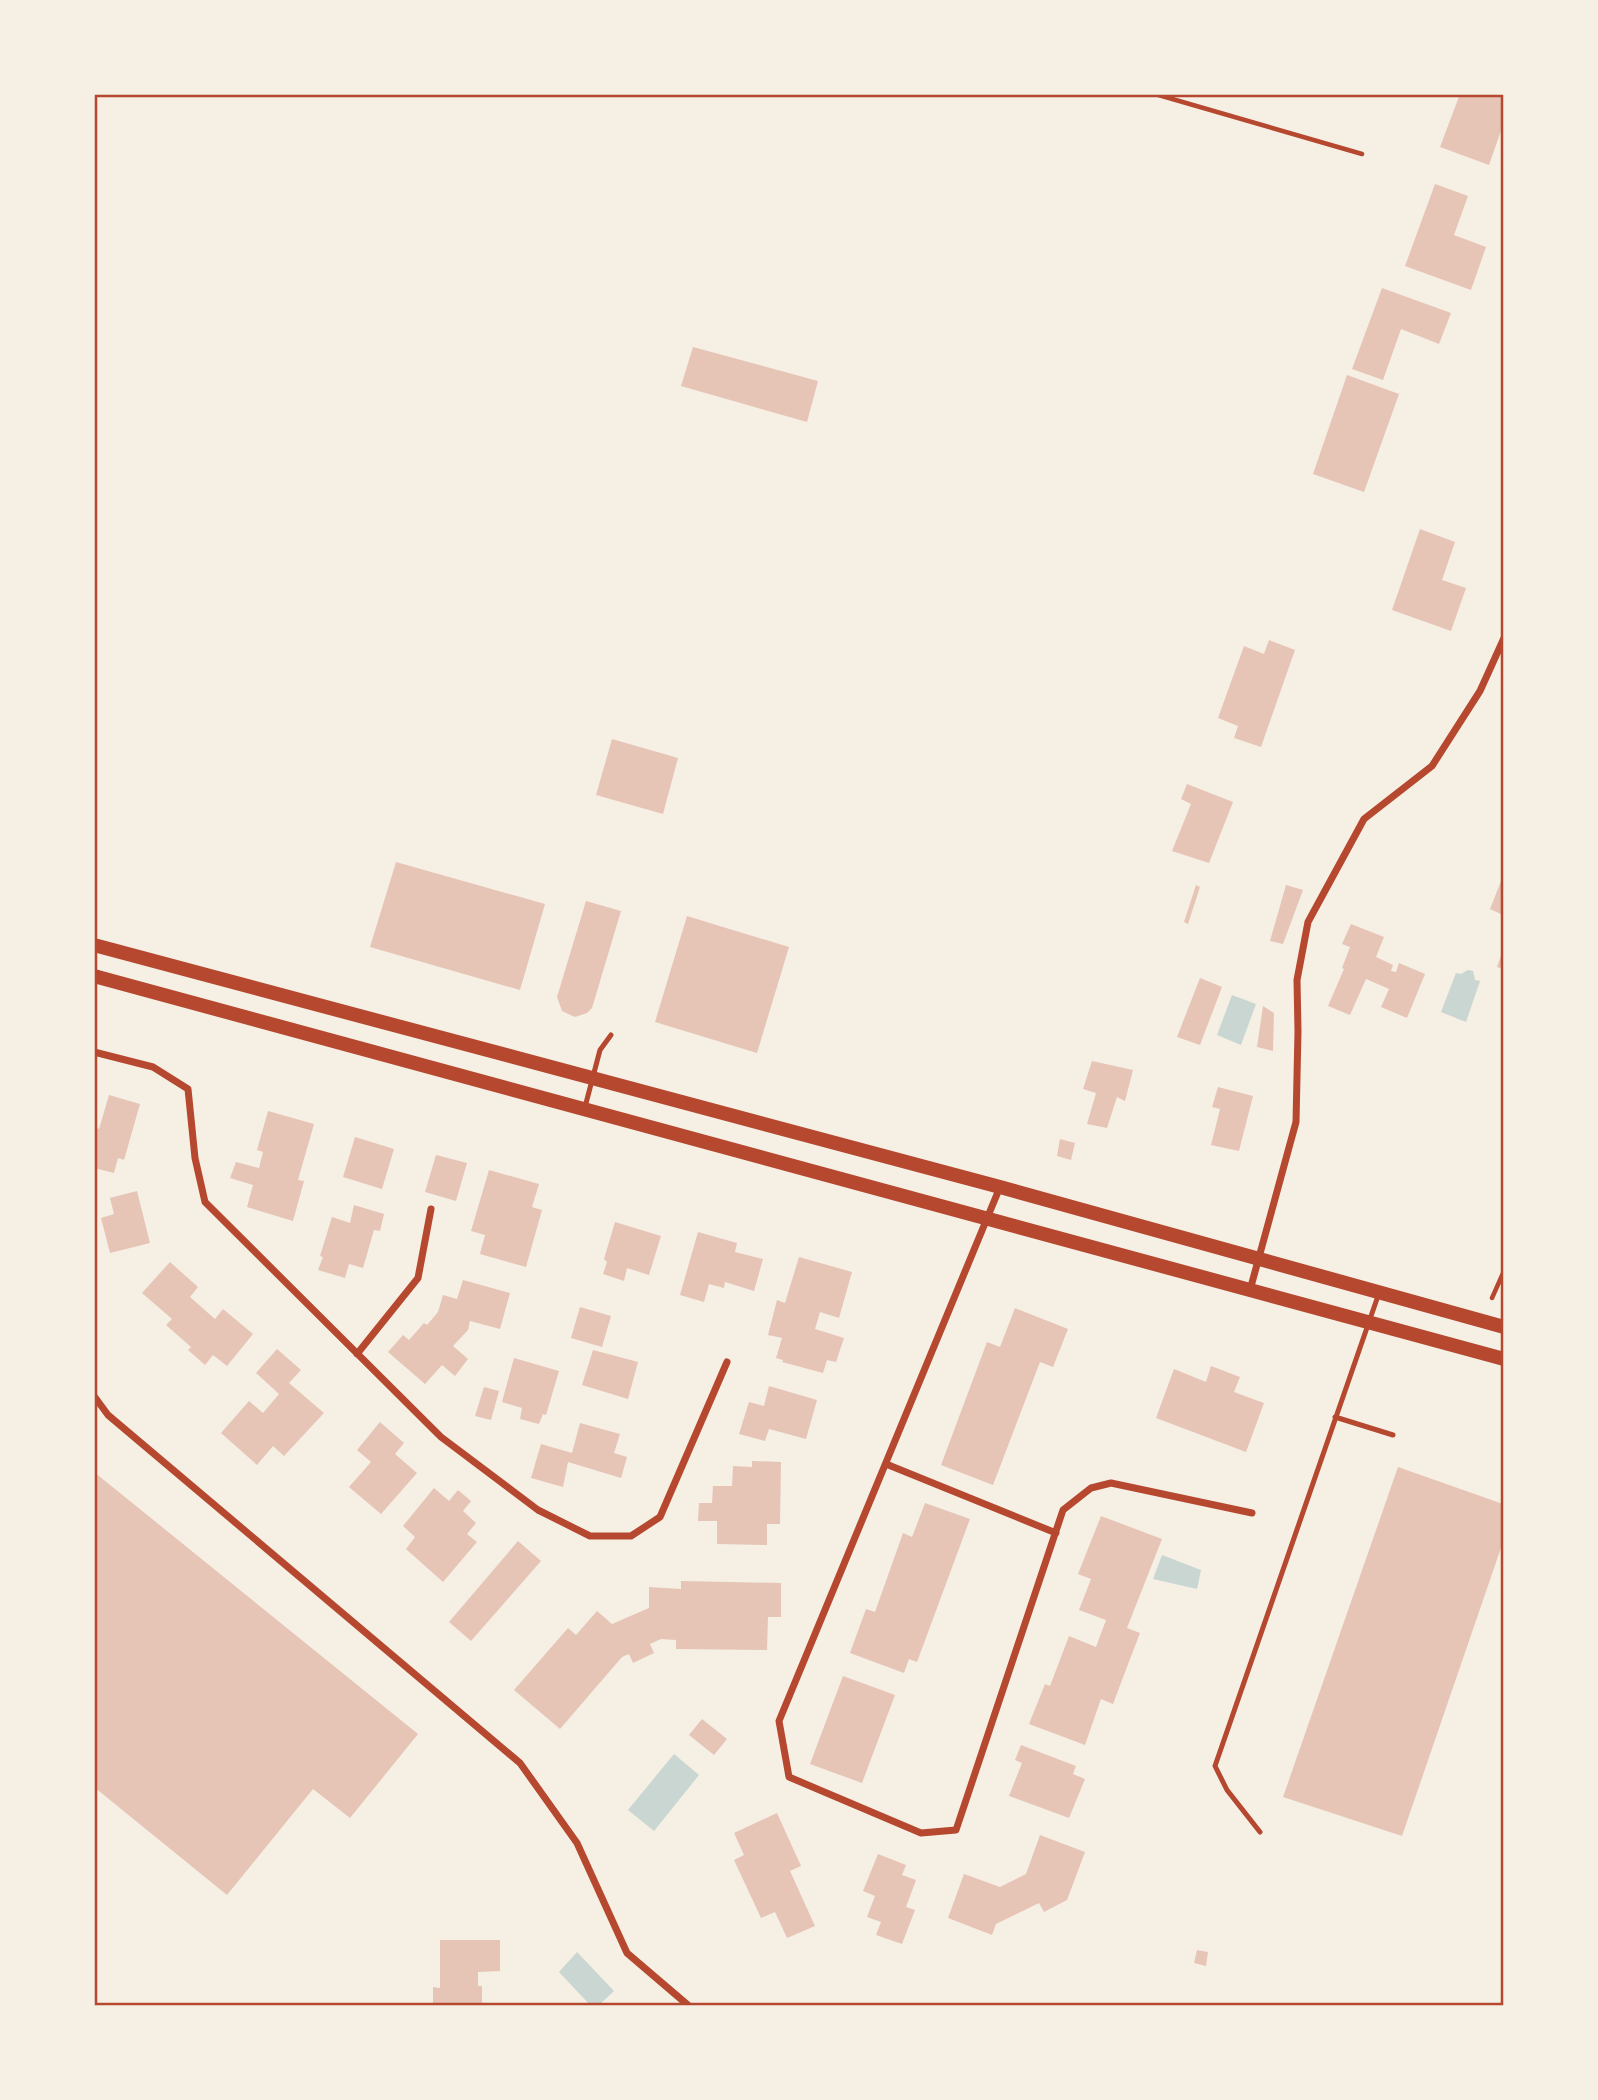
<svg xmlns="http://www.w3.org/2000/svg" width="1598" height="2100" viewBox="0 0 1598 2100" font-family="'PT Sans',sans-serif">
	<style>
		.water { fill: #c9d6d2 }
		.building { fill: #e6c5b7 }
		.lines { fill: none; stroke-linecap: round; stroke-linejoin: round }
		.path { stroke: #b5482f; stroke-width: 4.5 }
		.service { stroke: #b5482f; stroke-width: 5 }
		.minor { stroke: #b5482f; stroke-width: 7 }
		.secondary { stroke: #b5482f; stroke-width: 14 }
		.neatline { fill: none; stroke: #b5482f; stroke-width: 2.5 }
	</style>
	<rect width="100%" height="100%" fill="#f6efe4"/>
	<!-- water -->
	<path class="water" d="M 1468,970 L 1473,971 L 1475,980 L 1480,981 L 1466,1022 L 1441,1012 L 1456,973 L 1461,974 Z
		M 1232,995 L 1256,1004 L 1241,1045 L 1217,1035 Z
		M 1162,1555 L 1201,1570 L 1197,1589 L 1153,1579 Z
		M 674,1754 L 699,1775 L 654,1831 L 628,1810 Z
		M 577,1952 L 614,1991 L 599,2005 L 590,2005 L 559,1972 Z"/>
	<!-- building -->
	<path class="building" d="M 1460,94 L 1503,94 L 1503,125 L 1489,165 L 1440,147 Z
		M 1435,184 L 1468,196 L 1454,235 L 1486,247 L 1471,290 L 1405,266 Z
		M 1382,288 L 1451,313 L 1439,344 L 1401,329 L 1383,380 L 1352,369 Z
		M 693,347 L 818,381 L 807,422 L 681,386 Z
		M 1347,375 L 1399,394 L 1364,492 L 1313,474 Z
		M 1420,529 L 1455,542 L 1442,580 L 1466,588 L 1451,631 L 1392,610 Z
		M 1269,640 L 1295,650 L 1261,747 L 1234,738 L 1238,726 L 1218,718 L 1244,646 L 1264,654 Z
		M 612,739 L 678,758 L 663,814 L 596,795 Z
		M 1187,784 L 1233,802 L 1209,863 L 1172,851 L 1191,804 L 1181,799 Z
		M 396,862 L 545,904 L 520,990 L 370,947 Z
		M 1503,876 L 1503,915 L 1490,909 Z
		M 1196,885 L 1200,887 L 1188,924 L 1184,922 Z
		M 1286,885 L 1303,890 L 1283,944 L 1270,941 Z
		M 586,901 L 621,911 L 592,1008 L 587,1013 L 575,1017 L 562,1011 L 557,997 Z
		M 687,916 L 789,947 L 757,1053 L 655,1022 Z
		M 1351,924 L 1384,937 L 1376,957 L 1393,965 L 1391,971 L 1396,972 L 1399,963 L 1425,974 L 1407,1018 L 1381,1007 L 1389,989 L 1366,979 L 1350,1015 L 1328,1006 L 1344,969 L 1342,968 L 1350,947 L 1342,944 Z
		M 1503,950 L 1503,969 L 1497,967 Z
		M 1200,978 L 1222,987 L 1200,1045 L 1177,1037 Z
		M 1263,1006 L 1274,1013 L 1273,1051 L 1257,1047 Z
		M 1092,1061 L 1133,1070 L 1125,1101 L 1117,1097 L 1107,1128 L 1087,1124 L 1096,1093 L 1083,1089 Z
		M 1218,1087 L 1253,1096 L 1239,1151 L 1211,1145 L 1220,1109 L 1212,1107 Z
		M 109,1095 L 140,1104 L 124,1160 L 118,1158 L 114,1173 L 94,1168 L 94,1127 L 99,1129 Z
		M 268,1111 L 314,1124 L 298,1180 L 304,1181 L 293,1221 L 247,1207 L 253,1185 L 230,1178 L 236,1162 L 259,1168 L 263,1152 L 257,1150 Z
		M 355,1137 L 394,1149 L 382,1189 L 343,1177 Z
		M 1060,1139 L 1075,1143 L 1071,1160 L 1057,1156 Z
		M 436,1155 L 467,1163 L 456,1201 L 425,1192 Z
		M 489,1170 L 539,1184 L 532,1207 L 542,1210 L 526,1267 L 480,1254 L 485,1235 L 471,1231 Z
		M 137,1191 L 150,1243 L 110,1253 L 101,1218 L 114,1214 L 110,1198 Z
		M 354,1205 L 384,1214 L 380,1231 L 374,1230 L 363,1268 L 349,1264 L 345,1278 L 318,1270 L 323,1257 L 320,1256 L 332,1217 L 350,1223 Z
		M 615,1222 L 661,1236 L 649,1275 L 627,1268 L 624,1281 L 603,1274 L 607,1262 L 604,1259 Z
		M 698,1232 L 737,1243 L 735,1252 L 763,1259 L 754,1291 L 725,1282 L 724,1288 L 709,1284 L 704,1302 L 680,1295 Z
		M 799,1257 L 852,1272 L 839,1318 L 820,1312 L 815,1329 L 844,1338 L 836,1362 L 827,1360 L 823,1373 L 782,1362 L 783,1360 L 776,1358 L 782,1338 L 768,1335 L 777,1300 L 785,1303 Z
		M 170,1262 L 198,1287 L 190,1297 L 215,1319 L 223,1309 L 253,1334 L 227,1366 L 213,1355 L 205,1365 L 188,1350 L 191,1347 L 166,1325 L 172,1319 L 142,1293 Z
		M 463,1280 L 510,1293 L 500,1329 L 470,1321 L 468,1330 L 453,1346 L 468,1359 L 455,1376 L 442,1365 L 425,1384 L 388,1352 L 403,1335 L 409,1340 L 424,1323 L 427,1325 L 438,1312 L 443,1295 L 457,1299 Z
		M 580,1307 L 611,1316 L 602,1347 L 571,1338 Z
		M 1015,1308 L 1068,1329 L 1053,1367 L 1040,1362 L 993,1485 L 941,1465 L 987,1342 L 1000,1347 Z
		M 277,1349 L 301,1370 L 289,1383 L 324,1413 L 284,1456 L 273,1446 L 257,1465 L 221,1433 L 249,1401 L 263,1413 L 279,1394 L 256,1373 Z
		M 593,1350 L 638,1362 L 628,1399 L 582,1385 Z
		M 514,1358 L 559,1371 L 546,1415 L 543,1414 L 539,1424 L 520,1419 L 522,1408 L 502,1402 Z
		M 1211,1366 L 1240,1377 L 1234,1392 L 1264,1403 L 1246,1452 L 1156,1418 L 1174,1369 L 1206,1382 Z
		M 769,1386 L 817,1400 L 806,1439 L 769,1429 L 765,1441 L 739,1434 L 749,1402 L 764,1406 Z
		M 484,1387 L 499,1391 L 491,1420 L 475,1416 Z
		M 380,1422 L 404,1443 L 395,1454 L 417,1473 L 381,1514 L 349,1487 L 371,1462 L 357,1450 Z
		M 580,1423 L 620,1434 L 614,1453 L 627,1457 L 621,1478 L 568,1462 L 563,1487 L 531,1478 L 541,1444 L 572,1453 Z
		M 752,1461 L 781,1462 L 780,1524 L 767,1524 L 767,1545 L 717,1544 L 717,1521 L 698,1521 L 699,1503 L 712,1503 L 713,1486 L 732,1486 L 733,1466 L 752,1467 Z
		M 1398,1467 L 1503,1504 L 1503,1542 L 1402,1836 L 1283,1797 Z
		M 94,1472 L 418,1734 L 350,1818 L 313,1789 L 227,1895 L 94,1787 Z
		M 434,1488 L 449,1501 L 458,1490 L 471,1501 L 463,1511 L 476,1523 L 467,1534 L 477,1542 L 443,1582 L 406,1549 L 415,1537 L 403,1526 Z
		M 925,1503 L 970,1519 L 917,1662 L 909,1659 L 904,1673 L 850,1653 L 866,1609 L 875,1612 L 903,1533 L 912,1537 Z
		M 1101,1516 L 1162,1539 L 1127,1628 L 1140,1633 L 1130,1659 L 1113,1704 L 1101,1699 L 1085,1745 L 1029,1724 L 1045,1684 L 1050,1686 L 1069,1636 L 1096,1647 L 1106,1620 L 1079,1610 L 1091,1579 L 1078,1574 Z
		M 518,1541 L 541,1561 L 471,1641 L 449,1622 Z
		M 681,1581 L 781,1583 L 781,1617 L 768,1617 L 767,1650 L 676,1649 L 676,1640 L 661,1639 L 650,1644 L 654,1653 L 633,1663 L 629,1654 L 622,1657 L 560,1729 L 514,1690 L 568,1628 L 576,1635 L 597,1611 L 612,1624 L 649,1608 L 649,1587 L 681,1589 Z
		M 843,1676 L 895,1695 L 862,1783 L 810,1764 Z
		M 702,1719 L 727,1739 L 714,1755 L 689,1735 Z
		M 1021,1745 L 1076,1766 L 1073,1774 L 1085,1779 L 1069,1818 L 1009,1796 L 1022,1763 L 1015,1760 Z
		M 777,1813 L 801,1866 L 790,1871 L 815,1926 L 787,1938 L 775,1912 L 761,1918 L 734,1860 L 744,1855 L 734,1833 Z
		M 1040,1835 L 1085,1852 L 1067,1900 L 1044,1912 L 1039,1903 L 996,1924 L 992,1935 L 948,1918 L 964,1874 L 1000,1887 L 1026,1874 Z
		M 878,1854 L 906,1865 L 902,1875 L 916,1880 L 906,1907 L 915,1910 L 902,1944 L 876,1935 L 881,1922 L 867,1917 L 875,1896 L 863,1891 Z
		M 440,1940 L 500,1940 L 500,1971 L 478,1972 L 478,1986 L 482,1986 L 482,2006 L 433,2006 L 433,1987 L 440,1988 Z
		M 1197,1950 L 1208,1952 L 1206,1966 L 1194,1963 Z"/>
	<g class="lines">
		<!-- path -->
		<path class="path" d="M 1155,94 L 1362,154
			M 1492,1298 L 1504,1271"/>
		<!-- service -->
		<path class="service" d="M 585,1107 L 600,1050 L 611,1035
			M 1335,1417 L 1393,1435
			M 1260,1832 L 1227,1790 L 1215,1766 L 1379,1293"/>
		<!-- minor -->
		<path class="minor" d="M 94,1052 L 153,1067 L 188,1089 L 195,1158 L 205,1202 L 441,1437 L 538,1510 L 590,1536 L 631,1536 L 660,1517 L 727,1362
			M 1000,1187 L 779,1721 L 789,1777 L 921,1833 L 956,1830 L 1063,1510 L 1091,1488 L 1111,1483 L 1252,1513
			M 1250,1290 L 1296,1122 L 1298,1031 L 1297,980 L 1308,922 L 1364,819 L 1432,766 L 1480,691 L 1504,638
			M 357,1354 L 418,1278 L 431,1209
			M 94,1396 L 108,1415 L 520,1763 L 577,1843 L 627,1953 L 689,2006
			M 886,1464 L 1056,1533"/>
		<!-- secondary -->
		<path class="secondary" d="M 94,945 L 1000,1187 L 1504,1327
			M 94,976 L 1504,1359"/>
	</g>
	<!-- border -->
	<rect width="1598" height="2100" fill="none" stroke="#f6efe4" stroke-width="192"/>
	<rect x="96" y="96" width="1406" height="1908" class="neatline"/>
</svg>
